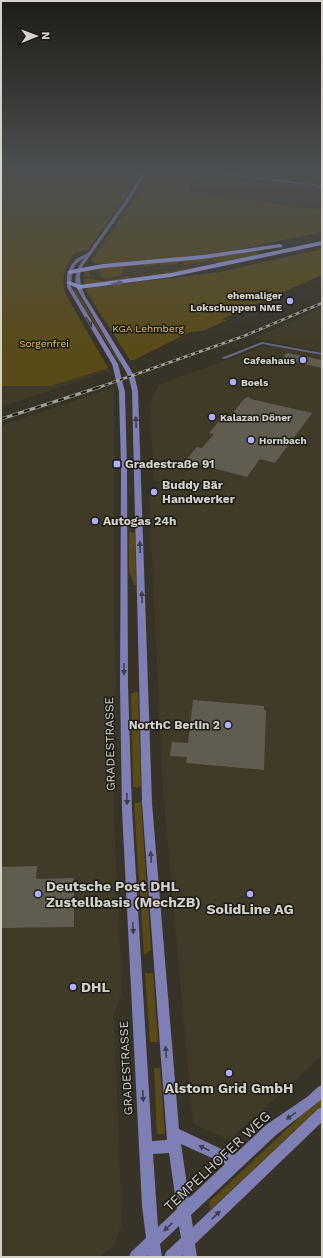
<svg xmlns="http://www.w3.org/2000/svg" width="323" height="1258" viewBox="0 0 323 1258" font-family="'Work Sans',sans-serif">
	<style>
		.built { fill: #403b28 }
		.green { fill: #594b19 }
		.building { fill: #605d50 }
		.lines { fill: none; stroke-linecap: round; stroke-linejoin: round }
		.street { fill: #636586; fill-rule: evenodd }
		.secondary { fill: #7e7fb4; fill-rule: evenodd }
		.highway { fill: #a4a6f8; fill-rule: evenodd }
		.rail-far1-casing { stroke: #a3a097; stroke-width: 2.5 }
		.rail-casing { stroke: #a3a097; stroke-width: 3 }
		.rail-far1 { stroke: #1d1b16; stroke-width: 1.5; stroke-dasharray: 4; stroke-linecap: butt }
		.rail { stroke: #1d1b16; stroke-width: 2; stroke-dasharray: 6; stroke-linecap: butt }
		.oneway { fill: #606087 }
		.oneway2 { fill: #3f3e4d }
		.poi-dot { fill: #adaffb; stroke: #1d1b16; stroke-width: 1.5 }
		.labels { text-anchor: middle; stroke-width: 3; stroke-linejoin: round; paint-order: stroke }
		.far-poi-label { font-size: 10px; font-weight: bold; fill: #d4d1ca; stroke: #1d1b16; text-anchor: start }
		.far-park-label { font-size: 10px; fill: #ecc949; stroke: #1d1b16 }
		.poi-label { font-size: 12px; font-weight: bold; fill: #d4d1ca; stroke: #1d1b16; text-anchor: start }
		.street-label { font-size: 12px; fill: #d4d1ca; stroke: #1d1b16 }
		.near-poi-label { font-size: 14px; font-weight: bold; fill: #d4d1ca; stroke: #1d1b16; text-anchor: start }
		.near-street-label { font-size: 14px; fill: #d4d1ca; stroke: #1d1b16 }
	</style>
	<rect width="100%" height="100%" fill="#373327"/>
	<!-- built -->
	<path class="built" d="M 273,172 L 322,172 L 322,183 L 274,177 Z
		M 199,174 L 322,188 L 322,210 L 189,192 Z
		M 255,251 L 262,256 L 160,276 L 84,284 L 85,271 Z
		M 322,308 L 322,352 L 253,338 L 285,325 Z
		M 273,346 L 322,356 L 322,1056 L 229,1140 L 193,1124 L 163,791 L 149,495 L 158,496 L 160,481 L 154,481 L 150,407 L 152,398 L 159,385 L 262,347 Z
		M 108,368 L 110,372 L 105,372 L 1,407 L 1,386 L 51,386 Z
		M 114,387 L 114,622 L 116,678 L 114,818 L 122,991 L 114,1015 L 122,1224 L 114,1245 L 100,1257 L 1,1257 L 1,426 Z"/>
	<!-- green -->
	<path class="green" d="M 1,172 L 140,172 L 131,190 L 87,251 L 76,252 C 65,266 59,280 67,297 L 108,368 L 51,386 L 1,386 Z
		M 150,172 L 199,174 L 193,182 L 189,192 L 322,210 L 322,232 L 231,251 L 172,258 L 99,264 L 91,261 L 141,188 Z
		M 322,249 L 322,275 L 222,319 L 227,320 L 203,331 L 190,332 L 134,360 L 130,360 L 86,291 L 88,288 L 220,272 Z
		M 255,251 L 262,256 L 203,269 L 87,285 L 84,284 L 84,278 L 105,281 L 128,276 L 130,278 L 152,276 L 151,274 L 165,273 L 164,272 L 176,271 L 185,268 L 188,270 L 217,263 L 212,259 L 200,263 L 198,261 L 191,262 L 193,264 L 184,265 L 182,262 L 178,263 L 178,264 C 172,265 167,264 161,266 L 160,264 L 146,267 L 144,265 L 123,267 L 124,270 L 122,271 L 123,273 L 121,275 L 107,279 L 98,276 L 102,276 L 98,270 L 88,271 L 91,277 L 84,276 L 85,271 L 91,269 L 218,257 Z
		M 74,291 L 76,291 L 120,362 L 120,364 Z
		M 129,532 L 135,533 L 136,585 L 134,585 L 129,571 Z
		M 135,691 L 138,692 L 141,786 L 137,788 L 133,786 L 131,693 L 135,693 Z
		M 141,802 L 151,950 L 144,955 L 134,803 Z
		M 145,973 L 153,973 L 158,1042 L 150,1042 Z
		M 154,1068 L 160,1068 L 165,1134 L 157,1134 Z
		M 322,1096 L 322,1105 L 210,1210 L 209,1202 Z"/>
	<!-- building -->
	<path class="building" d="M 287,353 L 322,360 L 322,368 L 282,359 Z
		M 249,397 L 251,399 L 312,413 L 275,463 L 260,459 L 247,477 L 185,461 L 197,447 L 202,448 L 214,434 L 209,433 L 221,419 L 226,421 L 245,398 Z
		M 193,700 L 264,706 L 264,710 L 266,710 L 264,770 L 186,763 L 187,757 L 170,756 L 172,742 L 188,743 Z
		M 37,866 L 36,879 L 74,878 L 74,927 L 1,928 L 1,867 Z"/>
	<g class="lines">
		<!-- street -->
		<path class="street" d="M 262,342 L 322,353 L 322,355 L 262,344 L 225,359 L 221,358 Z"/>
		<!-- secondary -->
		<path class="secondary" d="M 143,172 L 147,172 L 129,201 L 82,267 C 78,278 81,286 85,296 L 131,370 L 135,378 L 138,391 L 152,803 L 179,1129 L 234,1155 L 266,1125 L 307,1097 L 318,1087 L 322,1085 L 322,1099 L 276,1135 L 191,1215 L 193,1227 L 318,1109 L 322,1107 L 322,1122 L 195,1244 L 197,1257 L 183,1257 L 183,1255 L 181,1257 L 164,1257 L 166,1252 L 181,1238 L 179,1226 L 160,1244 L 162,1257 L 148,1257 L 148,1255 L 146,1257 L 129,1257 L 131,1252 L 146,1238 L 142,1206 L 122,810 L 120,685 L 121,468 L 119,392 L 112,364 L 67,287 L 67,275 L 70,267 L 76,259 L 88,253 L 125,201 ZM 85,257 C 77,268 73,276 77,289 L 125,370 L 129,378 L 132,391 L 142,803 L 167,1140 L 152,1141 L 132,810 L 128,685 L 127,468 L 125,392 L 118,364 L 71,287 L 72,271 L 76,264 ZM 181,1144 L 225,1164 L 189,1198 ZM 169,1153 L 177,1209 L 158,1227 L 153,1154 Z
			M 202,172 L 216,172 L 322,185 L 322,187 Z"/>
		<!-- highway -->
		<path class="highway" d="M 322,241 L 322,245 L 171,277 L 79,289 L 66,283 L 69,281 L 80,285 L 171,273 Z
			M 280,244 L 283,246 L 282,247 L 203,259 L 103,268 L 70,274 L 67,272 L 70,270 L 103,264 L 203,255 Z"/>
		<!-- rail-far1 casing -->
		<g class="rail-far1-casing">
			<path id="rail-far1" d="M 97,388 L 244,336 L 322,303"/>
		</g>
		<!-- rail casing -->
		<g class="rail-casing">
			<path id="rail" d="M 1,419 L 100,387"/>
		</g>
		<!-- rail-far1 -->
		<use href="#rail-far1" class="rail-far1"/>
		<!-- rail -->
		<use href="#rail" class="rail"/>
	</g>
	<!-- one-way arrows -->
	<defs><path id="oneway-solid" d="M-6-.8H1V-3.2L6.5 0L1 3.2V.8H-6Z"/></defs>
	<use class="oneway" href="#oneway-solid" transform="translate(117 283) rotate(-7)"/>
	<g class="oneway2">
		<use href="#oneway-solid" transform="translate(89 322) rotate(60)"/>
		<use href="#oneway-solid" transform="translate(136 422) rotate(-92)"/>
		<use href="#oneway-solid" transform="translate(140 547) rotate(-92)"/>
		<use href="#oneway-solid" transform="translate(142 597) rotate(-92)"/>
		<use href="#oneway-solid" transform="translate(124 669) rotate(90)"/>
		<use href="#oneway-solid" transform="translate(127 799) rotate(89)"/>
		<use href="#oneway-solid" transform="translate(151 857) rotate(-94)"/>
		<use href="#oneway-solid" transform="translate(133 928) rotate(87)"/>
		<use href="#oneway-solid" transform="translate(166 1052) rotate(-94)"/>
		<use href="#oneway-solid" transform="translate(143 1096) rotate(87)"/>
		<use href="#oneway-solid" transform="translate(291 1116) rotate(144)"/>
		<use href="#oneway-solid" transform="translate(204 1148) rotate(-155)"/>
		<use href="#oneway-solid" transform="translate(216 1215) rotate(-44)"/>
		<use href="#oneway-solid" transform="translate(168 1227) rotate(137)"/>
	</g>
	<!-- sky -->
	<linearGradient id="sky" x2="0" y2="1"><stop stop-color="#1e1c15"/><stop offset="0.49" stop-color="#4d5052"/><stop offset="1" stop-color="#4d5052" stop-opacity="0"/></linearGradient>
	<rect width="323" height="348" fill="url(#sky)"/>
	<!-- markers -->
	<g class="poi-dot">
		<circle cx="290" cy="301" r="4"/>
		<circle cx="303" cy="360" r="4"/>
		<circle cx="233" cy="382" r="4"/>
		<circle cx="212" cy="417" r="4"/>
		<circle cx="251" cy="440" r="4"/>
		<rect x="113" y="460" width="8" height="8" rx="2"/>
		<circle cx="154" cy="492" r="4"/>
		<circle cx="95" cy="521" r="4"/>
		<circle cx="228" cy="725" r="4"/>
		<circle cx="38" cy="894" r="4"/>
		<circle cx="250" cy="894" r="4"/>
		<circle cx="73" cy="987" r="4"/>
		<circle cx="229" cy="1073" r="4"/>
	</g>
	<g class="labels">
		<!-- far-poi labels -->
		<g class="far-poi-label">
			<text x="282" y="299" text-anchor="end">ehemaliger<tspan x="282" dy="12">Lokschuppen NME</tspan></text>
			<text x="295" y="364" text-anchor="end">Cafeahaus</text>
			<text x="241" y="386">Boels</text>
			<text x="220" y="421">Kalazan Döner</text>
			<text x="259" y="444">Hornbach</text>
		</g>
		<!-- far-park labels -->
		<g class="far-park-label">
			<text x="148" y="332">KGA Lehmberg</text>
			<text x="44" y="347">Sorgenfrei</text>
		</g>
		<!-- poi labels -->
		<g class="poi-label">
			<text x="125" y="468">Gradestraße 91</text>
			<text x="162" y="489">Buddy Bär<tspan x="162" dy="14">Handwerker</tspan></text>
			<text x="103" y="525">Autogas 24h</text>
			<text x="220" y="729" text-anchor="end">NorthC Berlin 2</text>
		</g>
		<!-- street labels -->
		<g class="street-label">
			<text transform="translate(110 744) rotate(-91)" y="4">GRADESTRASSE</text>
			<text transform="translate(126 1068) rotate(-93)" y="4">GRADESTRASSE</text>
		</g>
		<!-- near-poi labels -->
		<g class="near-poi-label">
			<text x="46" y="891">Deutsche Post DHL<tspan x="46" dy="16">Zustellbasis (MechZB)</tspan></text>
			<text x="250" y="914" text-anchor="middle">SolidLine AG</text>
			<text x="81" y="992">DHL</text>
			<text x="229" y="1093" text-anchor="middle">Alstom Grid GmbH</text>
		</g>
		<!-- near-street labels -->
		<g class="near-street-label">
			<text transform="translate(217 1161) rotate(-43)" y="5">TEMPELHOFER WEG</text>
		</g>
	</g>
	<!-- border -->
	<rect width="323" height="1258" fill="none" stroke="#d4d1ca" stroke-width="4"/>
	<!-- north arrow -->
	<g transform="translate(36 36) rotate(89)" stroke="#1d1b16" stroke-width="3" paint-order="stroke">
	<path d="M0-3L7 15L0 10L-7 15Z" fill="#d4d1ca"/>
	<text y="-6" font-size="11" font-weight="bold" text-anchor="middle" fill="#d4d1ca">N</text>
	</g>
</svg>
